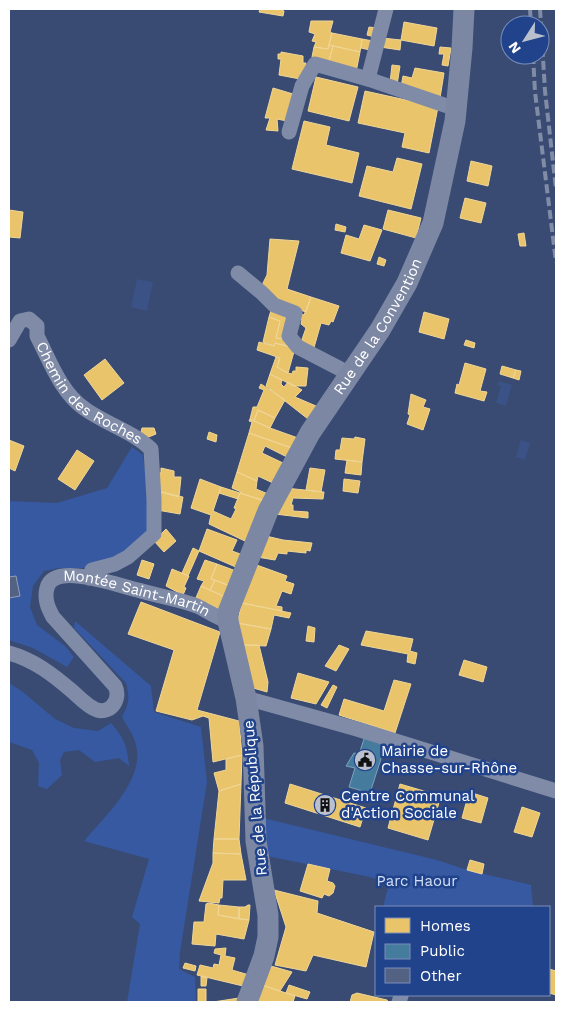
<svg xmlns="http://www.w3.org/2000/svg" width="565" height="1011" viewBox="0 0 565 1011" font-family="'Work Sans',sans-serif">
	<style>
		.green { fill: #3659a1 }
		.water { fill: #3b5286 }
		.homes { fill: #e9c46a; stroke: #f0d697 }
		.public { fill: #457b9d; stroke: #7da3ba }
		.building { fill: #536282; stroke: #949fb6 }
		.lines { fill: none; stroke-linecap: round; stroke-linejoin: round }
		.street { stroke: #808ca7; stroke-width: 15 }
		.secondary { stroke: #7c87a3; stroke-width: 21 }
		.rail { stroke: #808ca6; stroke-width: 4; stroke-dasharray: 9 4; stroke-linecap: butt }
		.labels { text-anchor: middle; stroke-width: 5; stroke-linejoin: round; paint-order: stroke }
		.street-label { font-size: 15px; fill: #fff; stroke: #21438b }
		.poi-label { font-size: 15px; fill: #fff; stroke: #21438b; text-anchor: start }
		.park-label { font-size: 15px; fill: #d3e0f8; stroke: #21438b }
	</style>
	<rect width="100%" height="100%" fill="#394b73"/>
	<!-- green -->
	<path class="green" d="M 132,447 L 143,455 L 151,519 L 149,534 L 122,554 L 85,568 L 59,568 L 44,571 L 33,586 L 30,607 L 37,625 L 65,646 L 74,657 L 67,667 L 33,648 L 9,640 L 9,501 L 57,503 L 107,488 Z
		M 75,621 L 151,686 L 154,712 L 201,727 L 207,782 L 180,952 L 179,969 L 195,977 L 196,1002 L 127,1002 L 140,924 L 132,917 L 149,859 L 84,841 C 105,816 145,780 136,745 C 134,735 126,725 122,717 C 129,704 130,697 126,683 L 74,628 Z
		M 9,683 L 23,692 L 55,719 L 74,728 L 98,731 L 111,723 C 124,738 127,745 129,766 L 119,758 L 95,762 L 79,750 L 64,752 L 60,760 L 62,775 L 47,789 L 38,786 L 39,763 L 32,750 L 9,742 Z
		M 263,818 L 437,860 L 467,870 L 531,885 L 533,907 L 383,907 L 389,884 L 370,877 L 267,856 Z"/>
	<!-- water -->
	<path class="water" d="M 137,279 L 153,282 L 147,311 L 131,307 Z
		M 499,381 L 512,385 L 506,406 L 496,403 L 501,386 L 497,385 Z
		M 521,440 L 530,443 L 525,460 L 516,457 Z"/>
	<!-- homes -->
	<path class="homes" d="M 260,9 L 281,9 L 281,10 L 284,11 L 283,16 L 259,12 Z
		M 311,21 L 333,21 L 330,32 L 332,33 L 328,49 L 314,47 L 316,42 L 312,41 L 315,34 L 309,32 Z
		M 404,22 L 437,28 L 434,46 L 401,40 Z
		M 369,27 L 377,28 L 374,37 L 367,35 Z
		M 332,33 L 362,39 L 360,52 L 329,45 Z
		M 382,38 L 401,40 L 400,50 L 380,47 Z
		M 362,39 L 373,41 L 370,50 L 361,48 Z
		M 329,45 L 333,46 L 329,61 L 312,57 L 314,47 L 328,49 Z
		M 333,46 L 360,52 L 356,72 L 329,61 Z
		M 440,47 L 451,48 L 448,66 L 442,65 L 444,54 L 439,54 Z
		M 281,52 L 303,56 L 303,63 L 306,63 L 305,75 L 300,79 L 279,75 L 281,59 L 278,59 L 278,54 L 281,54 Z
		M 392,65 L 400,66 L 397,85 L 390,83 Z
		M 415,68 L 444,73 L 440,98 L 401,87 L 403,76 L 412,78 Z
		M 316,77 L 358,87 L 349,121 L 308,111 Z
		M 273,88 L 293,94 L 287,121 L 277,119 L 278,131 L 266,130 L 270,118 L 265,118 Z
		M 365,91 L 438,107 L 429,153 L 402,147 L 405,133 L 358,123 Z
		M 304,121 L 330,127 L 326,145 L 359,153 L 352,183 L 292,169 Z
		M 397,158 L 422,164 L 411,209 L 359,196 L 367,166 L 393,172 Z
		M 471,161 L 492,166 L 488,186 L 467,181 Z
		M 465,198 L 486,203 L 481,223 L 460,218 Z
		M 9,210 L 23,212 L 20,238 L 9,237 Z
		M 388,210 L 421,218 L 416,238 L 383,229 Z
		M 336,224 L 346,227 L 345,232 L 335,230 Z
		M 364,225 L 382,230 L 370,261 L 341,253 L 346,235 L 359,239 Z
		M 524,233 L 526,246 L 520,246 L 518,234 Z
		M 270,239 L 299,241 L 287,289 L 311,297 L 306,312 L 276,302 L 265,292 L 263,283 L 267,275 Z
		M 379,257 L 386,260 L 384,266 L 377,264 Z
		M 311,297 L 339,306 L 333,322 L 331,321 L 329,325 L 321,323 L 313,351 L 300,345 L 306,328 L 301,324 L 302,320 L 298,318 L 299,313 L 304,315 Z
		M 272,307 L 290,319 L 284,339 L 276,338 L 280,321 L 269,317 Z
		M 424,312 L 449,319 L 444,339 L 419,332 Z
		M 269,317 L 280,321 L 276,338 L 284,339 L 291,347 L 275,343 L 274,346 L 263,342 Z
		M 466,340 L 475,343 L 474,348 L 464,345 Z
		M 259,342 L 274,346 L 275,343 L 295,348 L 288,373 L 277,367 L 280,358 L 257,350 Z
		M 276,357 L 280,358 L 277,367 L 288,373 L 292,374 L 293,371 L 296,371 L 296,367 L 308,368 L 306,386 L 294,386 L 270,374 Z
		M 105,359 L 124,383 L 102,400 L 84,375 Z
		M 465,363 L 486,369 L 480,391 L 487,392 L 484,401 L 455,393 L 457,384 L 459,385 Z
		M 502,366 L 516,370 L 513,378 L 500,374 Z
		M 516,370 L 521,371 L 519,380 L 513,378 Z
		M 270,374 L 282,380 L 281,384 L 284,387 L 288,382 L 302,390 L 295,397 L 316,406 L 308,419 L 266,386 Z
		M 261,384 L 285,400 L 275,418 L 258,410 L 254,421 L 250,419 L 253,407 L 257,407 L 264,390 L 259,388 Z
		M 411,394 L 426,400 L 423,407 L 430,409 L 423,430 L 407,424 L 410,415 L 408,414 Z
		M 258,410 L 275,418 L 270,428 L 254,421 Z
		M 250,419 L 270,428 L 298,438 L 292,448 L 249,433 L 252,422 L 249,421 Z
		M 142,428 L 154,428 L 156,434 L 146,438 L 141,432 Z
		M 209,432 L 217,435 L 216,442 L 207,439 Z
		M 249,433 L 292,448 L 287,457 L 265,446 L 262,453 L 283,463 L 273,483 L 258,476 L 257,481 L 237,472 Z
		M 355,437 L 365,439 L 362,462 L 335,459 L 336,450 L 340,450 L 342,438 L 354,439 Z
		M 9,440 L 24,446 L 15,471 L 9,468 Z
		M 77,450 L 94,461 L 75,490 L 58,479 Z
		M 347,460 L 362,462 L 361,475 L 345,473 Z
		M 161,468 L 174,471 L 174,477 L 181,477 L 179,497 L 157,491 L 158,473 L 161,473 Z
		M 310,468 L 325,470 L 321,492 L 306,490 Z
		M 237,472 L 257,481 L 256,489 L 268,494 L 264,501 L 240,493 L 241,492 L 232,488 Z
		M 200,479 L 221,487 L 213,511 L 231,519 L 236,509 L 234,508 L 240,493 L 266,501 L 247,542 L 209,524 L 211,515 L 191,508 Z
		M 344,479 L 360,481 L 358,493 L 343,491 Z
		M 221,487 L 240,493 L 238,499 L 219,493 Z
		M 285,488 L 324,492 L 323,499 L 293,498 L 291,505 L 293,505 L 293,511 L 308,512 L 308,518 L 275,514 Z
		M 157,491 L 183,497 L 180,514 L 157,510 Z
		M 166,529 L 176,541 L 164,552 L 154,541 Z
		M 207,529 L 237,540 L 232,551 L 243,555 L 238,568 L 199,551 Z
		M 266,536 L 283,540 L 312,543 L 310,551 L 306,550 L 306,553 L 287,551 L 287,554 L 278,553 L 275,560 L 257,557 Z
		M 193,548 L 199,551 L 188,576 L 182,573 Z
		M 142,560 L 154,564 L 149,579 L 137,575 Z
		M 205,560 L 217,564 L 211,579 L 215,580 L 210,590 L 201,586 L 204,581 L 197,579 Z
		M 217,564 L 236,571 L 230,586 L 211,579 Z
		M 254,564 L 287,576 L 285,581 L 294,584 L 291,594 L 282,591 L 276,606 L 282,607 L 282,611 L 242,603 Z
		M 172,569 L 189,576 L 184,587 L 186,588 L 183,595 L 166,586 Z
		M 215,580 L 230,586 L 225,597 L 210,590 Z
		M 201,586 L 225,597 L 219,609 L 207,603 L 206,605 L 195,600 Z
		M 141,602 L 220,632 L 197,710 L 239,721 L 242,755 L 213,762 L 209,718 L 203,716 L 192,720 L 156,711 L 174,650 L 128,634 Z
		M 242,603 L 291,613 L 289,618 L 274,615 L 271,629 L 237,623 Z
		M 237,623 L 271,629 L 266,646 L 240,645 Z
		M 308,626 L 315,628 L 314,642 L 306,641 Z
		M 366,631 L 413,639 L 410,651 L 417,653 L 415,664 L 407,662 L 408,654 L 361,645 Z
		M 240,645 L 259,645 L 268,682 L 267,692 L 250,687 Z
		M 339,645 L 349,649 L 336,671 L 325,666 Z
		M 464,660 L 487,667 L 483,682 L 459,675 Z
		M 298,673 L 329,682 L 316,704 L 291,698 Z
		M 394,680 L 411,684 L 395,733 L 339,715 L 344,699 L 384,711 Z
		M 333,685 L 337,687 L 327,708 L 321,705 Z
		M 242,755 L 241,784 L 219,791 L 214,773 L 226,770 L 226,759 Z
		M 241,784 L 239,839 L 214,839 L 219,791 Z
		M 290,784 L 366,808 L 360,827 L 285,803 Z
		M 400,784 L 441,796 L 428,840 L 388,828 Z
		M 469,792 L 488,798 L 481,823 L 462,818 Z
		M 522,807 L 540,813 L 532,837 L 514,832 Z
		M 214,839 L 239,839 L 241,854 L 213,853 Z
		M 213,853 L 241,854 L 246,880 L 223,880 L 222,898 L 220,898 L 219,903 L 199,901 L 213,863 Z
		M 470,860 L 484,864 L 482,874 L 467,870 Z
		M 308,864 L 330,869 L 327,881 L 333,883 L 335,886 L 333,893 L 329,896 L 324,894 L 322,898 L 300,891 Z
		M 274,890 L 318,901 L 317,913 L 374,932 L 366,967 L 313,955 L 306,971 L 275,965 L 286,927 Z
		M 209,903 L 219,905 L 218,915 L 249,920 L 244,939 L 216,934 L 215,946 L 192,944 L 194,922 L 204,922 L 206,904 Z
		M 219,905 L 239,907 L 239,919 L 218,915 Z
		M 248,905 L 250,905 L 249,920 L 239,919 L 239,907 L 245,907 Z
		M 226,948 L 225,956 L 235,958 L 232,970 L 249,975 L 243,986 L 197,975 L 200,965 L 213,968 L 214,964 L 219,965 L 221,955 L 214,953 L 215,949 Z
		M 185,963 L 196,966 L 195,971 L 183,968 Z
		M 271,966 L 292,972 L 280,991 L 259,984 Z
		M 549,969 L 556,971 L 556,995 L 549,993 Z
		M 201,976 L 207,978 L 206,986 L 201,986 Z
		M 259,984 L 295,996 L 293,1002 L 261,1002 L 252,1000 Z
		M 289,985 L 310,992 L 307,999 L 286,993 Z
		M 198,989 L 206,989 L 206,1002 L 198,1002 Z
		M 357,993 L 387,1000 L 388,1002 L 350,1002 L 352,995 Z
		M 239,998 L 238,1002 L 213,1002 Z"/>
	<!-- public -->
	<path class="public" d="M 365,736 L 386,743 L 370,793 L 349,787 L 355,768 L 346,766 L 354,753 L 359,754 Z"/>
	<!-- building -->
	<path class="building" d="M 16,576 L 20,596 L 9,598 L 9,577 Z"/>
	<g class="lines">
		<!-- street -->
		<g class="street">
			<path d="M 368,79 L 386,9"/>
			<path d="M 289,132 L 302,86 L 315,64 L 368,79 L 456,109"/>
			<path d="M 238,273 L 262,293 L 274,305 L 295,313 L 289,336 L 298,347 L 350,374"/>
			<path id="s1" d="M 9,340 L 20,321 L 29,319 L 37,326 L 37,336 C 50,361 61,393 85,409 C 106,424 132,431 151,449 L 154,499 L 154,534 L 128,557 L 115,564 L 92,570 L 89,578"/>
			<path id="s2" d="M 9,653 C 34,660 52,674 72,691 C 79,697 88,707 97,710 C 112,714 121,698 115,686 L 53,617 C 48,608 44,599 47,588 C 54,561 119,586 138,590 C 157,596 179,599 197,606 C 208,611 216,618 228,621"/>
			<path d="M 246,698 L 357,729 L 556,791"/>
			<path d="M 399,1002 L 401,996"/>
		</g>
		<!-- secondary -->
		<path class="secondary" id="s3" d="M 247,1002 L 264,956 L 268,937 L 268,915 L 256,841 L 253,746 L 246,698 L 228,621 L 228,612 L 268,511 L 310,433 L 380,330 L 407,283 L 433,223 L 455,121 L 462,48 L 464,9"/>
		<!-- rail -->
		<path class="rail" d="M 530,9 L 531,25
			M 540,9 L 545,91 L 556,189
			M 533,55 L 535,92 L 556,262"/>
	</g>
	<!-- icons -->
	<defs>
		<g id="civic-disc" transform="scale(1.125)"><circle r="9.5" fill="#bac0ce" stroke="#21438b"/><path d="M-.6-6.5H3V-4.5H.6V-3L4-1V1h2V6H-6V1h2V-1L-.6-3ZM-1.2 2.5V6h2.4V2.5Z" fill="#111"/></g>
		<g id="building-disc" transform="scale(1.125)"><circle r="9.5" fill="#bac0ce" stroke="#21438b"/><path d="M-4-6H4V6H1V3H-1V6H-4ZM-2.5-4.3h1.7v1.8h-1.7ZM.8-4.3h1.7v1.8H.8ZM-2.5-1h1.7V.8h-1.7ZM.8-1h1.7V.8H.8Z" fill="#111"/></g>
	</defs>
	<g fill-rule="evenodd">
		<use href="#civic-disc" x="365" y="760"/>
		<use href="#building-disc" x="325" y="805"/>
	</g>
	<g class="labels">
		<!-- street labels -->
		<g class="street-label">
			<text dy="5" stroke="none"><textPath href="#s3" startOffset="721">Rue de la Convention</textPath></text>
			<text dy="5" stroke="none"><textPath href="#s1" startOffset="132">Chemin des Roches</textPath></text>
			<text dy="5" stroke="none"><textPath href="#s2" startOffset="364">Montée Saint-Martin</textPath></text>
			<text transform="translate(255 798) rotate(-95)" y="5">Rue de la République</text>
		</g>
		<!-- poi labels -->
		<g class="poi-label">
			<text x="381" y="756">Mairie de<tspan x="381" dy="17">Chasse-sur-Rhône</tspan></text>
			<text x="341" y="801">Centre Communal<tspan x="341" dy="17">d'Action Sociale</tspan></text>
		</g>
		<!-- park labels -->
		<g class="park-label">
			<text x="417" y="886">Parc Haour</text>
		</g>
	</g>
	<!-- border -->
	<rect width="565" height="1011" fill="none" stroke="#ffffff" stroke-width="20"/>
	<!-- legend -->
	<rect x="375" y="906" width="175" height="90" fill="#21438b" stroke="#7a8eb9"/>
	<rect x="385" y="918" width="25" height="15" fill="#e9c46a" stroke="#7a8eb9"/>
	<text x="420" y="931" font-size="15" fill="#ffffff">Homes</text>
	<rect x="385" y="944" width="25" height="15" fill="#457b9d" stroke="#7a8eb9"/>
	<text x="420" y="956" font-size="15" fill="#ffffff">Public</text>
	<rect x="385" y="968" width="25" height="15" fill="#536282" stroke="#7a8eb9"/>
	<text x="420" y="981" font-size="15" fill="#ffffff">Other</text>
	<!-- north arrow -->
	<g transform="translate(525 40) rotate(234)"><circle r="24" fill="#21438b" stroke="#7a8eb9"/>
	<path d="M0-4L9 19L0 12L-9 19Z" fill="#bac0ce"/>
	<text y="-8" font-size="14" font-weight="bold" text-anchor="middle" fill="#ffffff">N</text>
	</g>
</svg>
